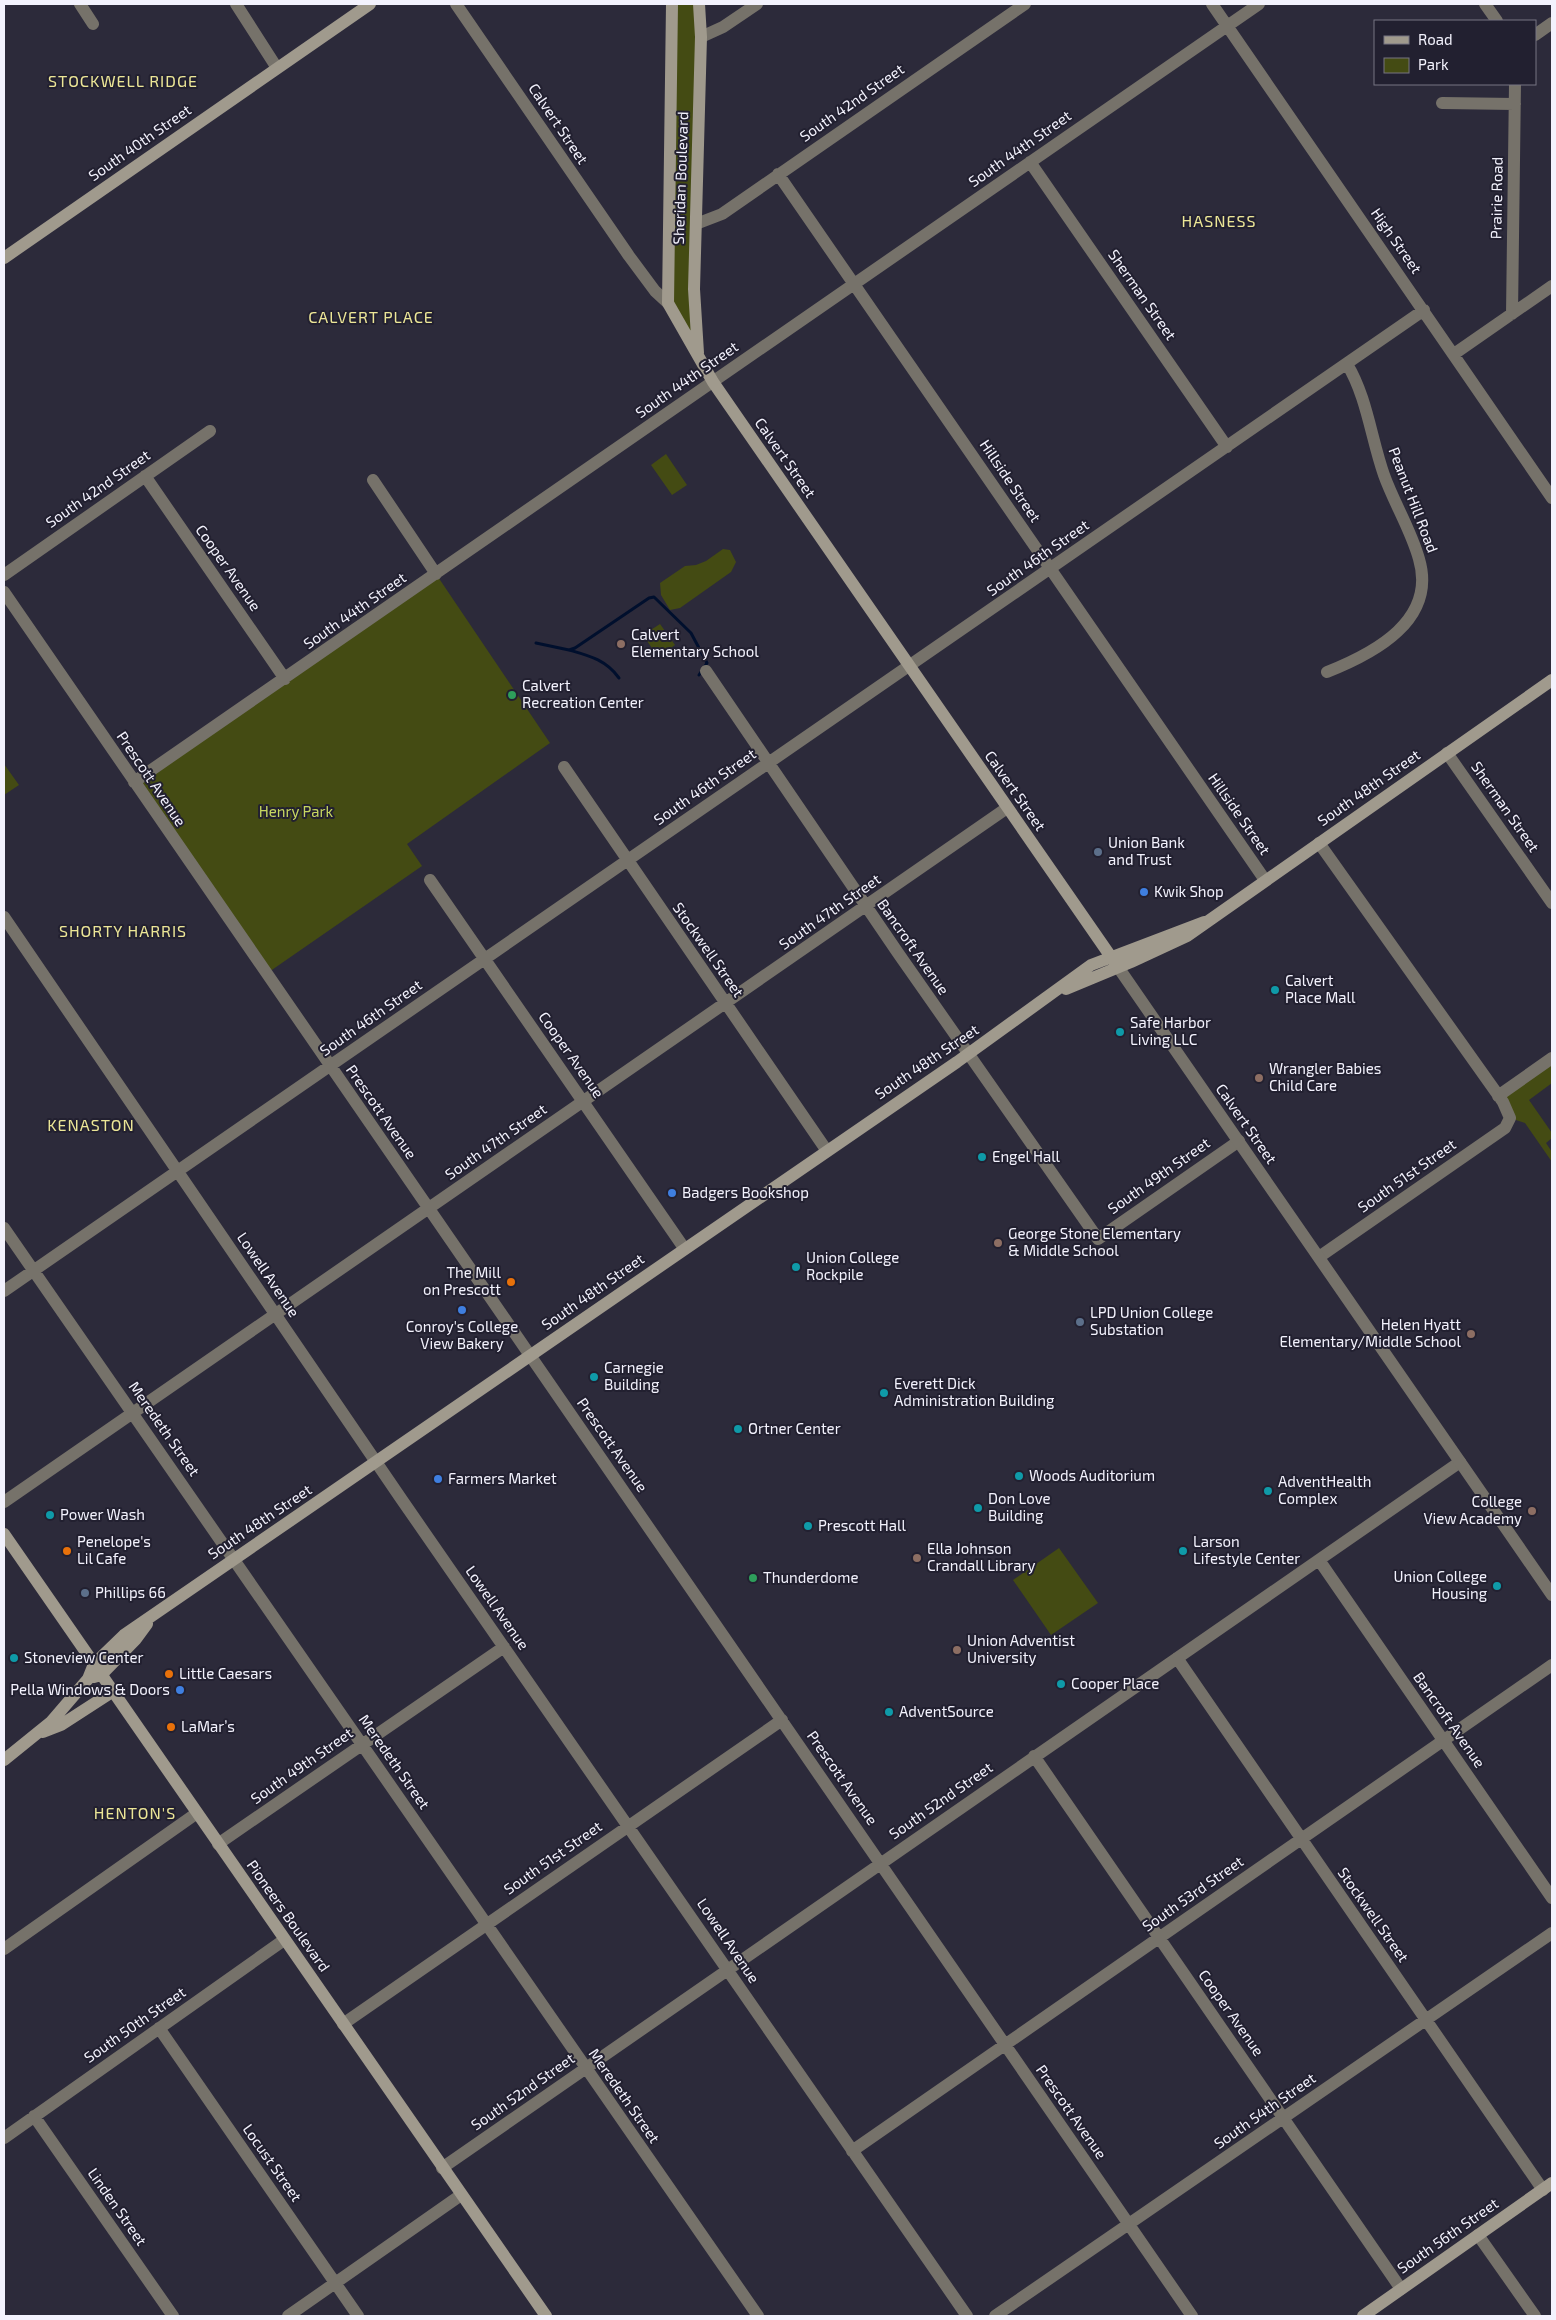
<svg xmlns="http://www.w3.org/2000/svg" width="1556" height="2320" viewBox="0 0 1556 2320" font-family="'Exo 2',sans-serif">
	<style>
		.green { fill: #444b13 }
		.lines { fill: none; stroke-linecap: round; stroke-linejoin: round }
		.stream { stroke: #000f2d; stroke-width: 3 }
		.minor { stroke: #76726a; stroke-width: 12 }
		.tertiary { stroke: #76726a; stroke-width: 12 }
		.secondary { stroke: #a09a8d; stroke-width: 12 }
		.education-dot { fill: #8d6e63; stroke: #222030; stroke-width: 2 }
		.leisure-dot { fill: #2e9e5b; stroke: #222030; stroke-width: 2 }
		.service-dot { fill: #5c6f8a; stroke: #222030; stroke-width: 2 }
		.shop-dot { fill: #3f7fe0; stroke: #222030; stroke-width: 2 }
		.culture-dot { fill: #0f9aa8; stroke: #222030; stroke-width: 2 }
		.food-dot { fill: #e8710a; stroke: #222030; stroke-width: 2 }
		.labels { text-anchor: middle; stroke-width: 4; stroke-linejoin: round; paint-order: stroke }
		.street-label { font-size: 15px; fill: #f3f2fd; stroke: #222030 }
		.poi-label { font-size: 15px; fill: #f3f2fd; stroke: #222030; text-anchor: start }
		.park-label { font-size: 15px; fill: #c7d761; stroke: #222030 }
		.neighbourhood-label { font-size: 16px; letter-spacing: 1px; fill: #ece697; stroke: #222030 }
	</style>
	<rect width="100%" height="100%" fill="#2c2a3a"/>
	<!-- green -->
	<path class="green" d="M 672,4 L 699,4 L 698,354 L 673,315 Z
		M 666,454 L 687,485 L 672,495 L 651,465 Z
		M 723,549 L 730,550 L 736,562 L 731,572 L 680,608 L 670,610 L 661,595 L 660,583 L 685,566 L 696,565 L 706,561 Z
		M 436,574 L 550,743 L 407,844 L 422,866 L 266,974 L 134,782 Z
		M 660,624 L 675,645 L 658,657 L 643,635 Z
		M 4,764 L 19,785 L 4,795 Z
		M 1552,1058 L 1552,1083 L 1529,1100 L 1552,1133 L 1552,1138 L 1546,1143 L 1552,1152 L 1552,1162 L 1525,1123 L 1510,1118 L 1498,1096 Z
		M 1059,1548 L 1098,1603 L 1051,1635 L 1013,1580 Z"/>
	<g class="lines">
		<!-- stream -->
		<path class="stream" d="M 536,643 L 569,650 L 575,648 L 649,598 L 654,597 L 691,633 L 707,663 L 699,675
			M 569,650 C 590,656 606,660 619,678"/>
		<!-- minor -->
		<path class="minor" d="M 80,4 L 93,24
			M 236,4 L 277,68
			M 1212,4 L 1552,498
			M 1485,4 L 1497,21
			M 1535,35 L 1552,23
			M 701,37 L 723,27 L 757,4
			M 1442,103 L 1515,104
			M 1030,162 L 1227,447
			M 778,174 L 1265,880
			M 696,224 L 722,214 L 1025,4
			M 1512,314 L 1515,84
			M 1454,354 L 1552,286
			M 145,476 L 285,679
			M 373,480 L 436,574
			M 4,575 L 210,431
			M 4,592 L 1192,2316
			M 706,671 L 898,953 L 1098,1239 L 1239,1141
			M 1327,672 C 1375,653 1437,620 1419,559 C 1411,530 1394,503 1384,475 C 1371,438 1367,397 1347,364
			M 1447,753 L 1552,903
			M 564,767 L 827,1151
			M 134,782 L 1259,4
			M 1319,843 L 1503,1102 L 1510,1118 L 1505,1128 L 1319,1257
			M 430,880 L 684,1248
			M 4,917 L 402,1500 L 967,2316
			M 1498,1096 L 1552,1058
			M 4,1228 L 758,2316
			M 4,1291 L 1424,310
			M 4,1502 L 1007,808
			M 1319,1560 L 1552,1898
			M 1177,1658 L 1543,2190
			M 1034,1756 L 1401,2289
			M 218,1844 L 504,1647
			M 4,1949 L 197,1813
			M 343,2024 L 782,1720
			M 159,2028 L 358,2316
			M 34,2116 L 173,2316
			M 4,2138 L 284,1940
			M 852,2151 L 1552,1665
			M 442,2168 L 1460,1462
			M 1478,2235 L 1535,2316
			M 288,2316 L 461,2195
			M 995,2316 L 1552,1933"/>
		<!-- tertiary -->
		<path class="tertiary" d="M 456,4 L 629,256 L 655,291 L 668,303
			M 1118,967 L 1552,1595"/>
		<!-- secondary -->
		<path class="secondary" d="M 672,4 L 668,303 L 713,382 L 1118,967
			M 4,258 L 370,4
			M 698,353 L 694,289 L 701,37 L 699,4
			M 1066,989 L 1131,962 L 1187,936 L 1552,680
			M 4,1534 L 546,2316
			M 94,1677 L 101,1675 L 136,1639 L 147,1624
			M 43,1732 L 61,1725 L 112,1692
			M 4,1760 L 51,1722 L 88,1679 L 94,1664 L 124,1635 L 957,1062 L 1091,965 L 1204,922
			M 1363,2316 L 1552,2183"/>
	</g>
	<!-- markers -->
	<g class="education-dot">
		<circle cx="621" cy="644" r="5"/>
		<circle cx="1259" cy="1078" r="5"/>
		<circle cx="998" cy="1243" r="5"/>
		<circle cx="1471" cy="1334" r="5"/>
		<circle cx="1532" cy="1511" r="5"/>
		<circle cx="917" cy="1558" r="5"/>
		<circle cx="957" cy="1650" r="5"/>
	</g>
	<g class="leisure-dot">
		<circle cx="512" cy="695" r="5"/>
		<circle cx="753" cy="1578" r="5"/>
	</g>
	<g class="service-dot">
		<circle cx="1098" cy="852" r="5"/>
		<circle cx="1080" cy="1322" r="5"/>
		<circle cx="85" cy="1593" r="5"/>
	</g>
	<g class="shop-dot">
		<circle cx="1144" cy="892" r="5"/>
		<circle cx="672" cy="1193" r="5"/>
		<circle cx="462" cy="1310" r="5"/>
		<circle cx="438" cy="1479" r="5"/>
		<circle cx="180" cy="1690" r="5"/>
	</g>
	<g class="culture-dot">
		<circle cx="1275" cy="990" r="5"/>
		<circle cx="1120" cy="1032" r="5"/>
		<circle cx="982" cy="1157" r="5"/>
		<circle cx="796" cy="1267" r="5"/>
		<circle cx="594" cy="1377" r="5"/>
		<circle cx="884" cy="1393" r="5"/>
		<circle cx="738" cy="1429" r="5"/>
		<circle cx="1019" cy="1476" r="5"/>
		<circle cx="1268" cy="1491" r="5"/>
		<circle cx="978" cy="1508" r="5"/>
		<circle cx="50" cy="1515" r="5"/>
		<circle cx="808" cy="1526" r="5"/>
		<circle cx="1183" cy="1551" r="5"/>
		<circle cx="1497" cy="1586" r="5"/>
		<circle cx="14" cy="1658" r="5"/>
		<circle cx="1061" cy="1684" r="5"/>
		<circle cx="889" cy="1712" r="5"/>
	</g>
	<g class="food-dot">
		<circle cx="511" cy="1282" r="5"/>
		<circle cx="67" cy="1551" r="5"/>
		<circle cx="169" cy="1674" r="5"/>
		<circle cx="171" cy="1727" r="5"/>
	</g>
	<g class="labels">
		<!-- street labels -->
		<g class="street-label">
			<text transform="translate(852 103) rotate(-35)" y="5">South 42nd Street</text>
			<text transform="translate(558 124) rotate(56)" y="5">Calvert Street</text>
			<text transform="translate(140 143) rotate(-35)" y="5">South 40th Street</text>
			<text transform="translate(1020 149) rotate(-35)" y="5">South 44th Street</text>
			<text transform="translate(681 178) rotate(-88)" y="5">Sheridan Boulevard</text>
			<text transform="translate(1497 198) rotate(-89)" y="5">Prairie Road</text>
			<text transform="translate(1396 241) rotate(55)" y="5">High Street</text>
			<text transform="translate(1142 295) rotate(55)" y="5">Sherman Street</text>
			<text transform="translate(687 380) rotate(-35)" y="5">South 44th Street</text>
			<text transform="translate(785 458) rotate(55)" y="5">Calvert Street</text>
			<text transform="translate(1010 481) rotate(56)" y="5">Hillside Street</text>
			<text transform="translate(98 489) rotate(-35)" y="5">South 42nd Street</text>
			<text transform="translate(1413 500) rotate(69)" y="5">Peanut Hill Road</text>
			<text transform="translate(1038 558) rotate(-35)" y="5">South 46th Street</text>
			<text transform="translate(228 568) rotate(55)" y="5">Cooper Avenue</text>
			<text transform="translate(355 611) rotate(-35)" y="5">South 44th Street</text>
			<text transform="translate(151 779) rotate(56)" y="5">Prescott Avenue</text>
			<text transform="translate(705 787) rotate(-35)" y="5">South 46th Street</text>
			<text transform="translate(1369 788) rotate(-35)" y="5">South 48th Street</text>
			<text transform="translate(1015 791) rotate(55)" y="5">Calvert Street</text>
			<text transform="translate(1505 807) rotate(55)" y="5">Sherman Street</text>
			<text transform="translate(1239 814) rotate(55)" y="5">Hillside Street</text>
			<text transform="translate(830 912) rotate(-35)" y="5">South 47th Street</text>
			<text transform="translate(913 947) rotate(55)" y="5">Bancroft Avenue</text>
			<text transform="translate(708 950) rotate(55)" y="5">Stockwell Street</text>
			<text transform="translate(371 1018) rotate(-35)" y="5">South 46th Street</text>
			<text transform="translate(571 1055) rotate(55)" y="5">Cooper Avenue</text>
			<text transform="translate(927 1062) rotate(-34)" y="5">South 48th Street</text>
			<text transform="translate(381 1112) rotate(55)" y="5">Prescott Avenue</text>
			<text transform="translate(1246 1124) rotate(55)" y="5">Calvert Street</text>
			<text transform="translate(496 1142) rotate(-35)" y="5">South 47th Street</text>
			<text transform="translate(1159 1176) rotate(-35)" y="5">South 49th Street</text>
			<text transform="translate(1407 1176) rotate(-35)" y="5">South 51st Street</text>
			<text transform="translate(268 1275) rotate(56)" y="5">Lowell Avenue</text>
			<text transform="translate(593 1292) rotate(-35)" y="5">South 48th Street</text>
			<text transform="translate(164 1429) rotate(55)" y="5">Meredeth Street</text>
			<text transform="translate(612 1445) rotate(55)" y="5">Prescott Avenue</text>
			<text transform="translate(260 1522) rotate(-34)" y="5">South 48th Street</text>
			<text transform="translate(497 1608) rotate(55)" y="5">Lowell Avenue</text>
			<text transform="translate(1449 1720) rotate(55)" y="5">Bancroft Avenue</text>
			<text transform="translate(394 1762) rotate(55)" y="5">Meredeth Street</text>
			<text transform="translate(302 1766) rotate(-35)" y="5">South 49th Street</text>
			<text transform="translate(842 1778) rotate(55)" y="5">Prescott Avenue</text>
			<text transform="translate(941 1801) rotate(-35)" y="5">South 52nd Street</text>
			<text transform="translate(553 1858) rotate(-35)" y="5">South 51st Street</text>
			<text transform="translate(1193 1894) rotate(-35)" y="5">South 53rd Street</text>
			<text transform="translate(1373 1915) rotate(55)" y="5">Stockwell Street</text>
			<text transform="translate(288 1916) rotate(55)" y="5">Pioneers Boulevard</text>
			<text transform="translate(728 1941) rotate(56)" y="5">Lowell Avenue</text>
			<text transform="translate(1231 2013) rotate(55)" y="5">Cooper Avenue</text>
			<text transform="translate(135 2025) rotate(-35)" y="5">South 50th Street</text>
			<text transform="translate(523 2092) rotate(-35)" y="5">South 52nd Street</text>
			<text transform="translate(624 2096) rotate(55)" y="5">Meredeth Street</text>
			<text transform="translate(1265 2111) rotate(-35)" y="5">South 54th Street</text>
			<text transform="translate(1071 2112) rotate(55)" y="5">Prescott Avenue</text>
			<text transform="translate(272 2163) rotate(55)" y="5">Locust Street</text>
			<text transform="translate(117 2207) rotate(55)" y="5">Linden Street</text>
			<text transform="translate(1448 2236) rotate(-35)" y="5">South 56th Street</text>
		</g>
		<!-- poi labels -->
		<g class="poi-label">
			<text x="631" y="640">Calvert<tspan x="631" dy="17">Elementary School</tspan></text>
			<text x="522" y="691">Calvert<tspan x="522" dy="17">Recreation Center</tspan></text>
			<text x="1108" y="848">Union Bank<tspan x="1108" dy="17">and Trust</tspan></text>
			<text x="1154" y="897">Kwik Shop</text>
			<text x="1285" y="986">Calvert<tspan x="1285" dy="17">Place Mall</tspan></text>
			<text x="1130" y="1028">Safe Harbor<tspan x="1130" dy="17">Living LLC</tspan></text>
			<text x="1269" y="1074">Wrangler Babies<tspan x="1269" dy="17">Child Care</tspan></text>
			<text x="992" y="1162">Engel Hall</text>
			<text x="682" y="1198">Badgers Bookshop</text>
			<text x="1008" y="1239">George Stone Elementary<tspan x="1008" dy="17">&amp; Middle School</tspan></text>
			<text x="806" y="1263">Union College<tspan x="806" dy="17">Rockpile</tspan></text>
			<text x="501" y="1278" text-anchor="end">The Mill<tspan x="501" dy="17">on Prescott</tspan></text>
			<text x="1090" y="1318">LPD Union College<tspan x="1090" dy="17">Substation</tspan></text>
			<text x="1461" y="1330" text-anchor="end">Helen Hyatt<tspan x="1461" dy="17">Elementary/Middle School</tspan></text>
			<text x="462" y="1332" text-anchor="middle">Conroy's College<tspan x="462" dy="17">View Bakery</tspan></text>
			<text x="604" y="1373">Carnegie<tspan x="604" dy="17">Building</tspan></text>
			<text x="894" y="1389">Everett Dick<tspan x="894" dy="17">Administration Building</tspan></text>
			<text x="748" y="1434">Ortner Center</text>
			<text x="1029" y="1481">Woods Auditorium</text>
			<text x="448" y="1484">Farmers Market</text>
			<text x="1278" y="1487">AdventHealth<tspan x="1278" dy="17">Complex</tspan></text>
			<text x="988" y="1504">Don Love<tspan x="988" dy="17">Building</tspan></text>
			<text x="1522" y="1507" text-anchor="end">College<tspan x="1522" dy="17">View Academy</tspan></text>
			<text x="60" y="1520">Power Wash</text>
			<text x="818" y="1531">Prescott Hall</text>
			<text x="77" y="1547">Penelope's<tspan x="77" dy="17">Lil Cafe</tspan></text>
			<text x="1193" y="1547">Larson<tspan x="1193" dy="17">Lifestyle Center</tspan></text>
			<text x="927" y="1554">Ella Johnson<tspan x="927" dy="17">Crandall Library</tspan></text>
			<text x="1487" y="1582" text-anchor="end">Union College<tspan x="1487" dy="17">Housing</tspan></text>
			<text x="763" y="1583">Thunderdome</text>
			<text x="95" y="1598">Phillips 66</text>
			<text x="967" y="1646">Union Adventist<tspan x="967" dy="17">University</tspan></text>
			<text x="24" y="1663">Stoneview Center</text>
			<text x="179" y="1679">Little Caesars</text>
			<text x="1071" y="1689">Cooper Place</text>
			<text x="170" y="1695" text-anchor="end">Pella Windows &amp; Doors</text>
			<text x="899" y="1717">AdventSource</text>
			<text x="181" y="1732">LaMar’s</text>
		</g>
		<!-- park labels -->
		<g class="park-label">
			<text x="296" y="817">Henry Park</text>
		</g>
		<!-- neighbourhood labels -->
		<g class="neighbourhood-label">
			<text x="123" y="87">STOCKWELL RIDGE</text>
			<text x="1219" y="227">HASNESS</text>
			<text x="371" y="323">CALVERT PLACE</text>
			<text x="123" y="937">SHORTY HARRIS</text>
			<text x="91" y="1131">KENASTON</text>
			<text x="135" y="1819">HENTON'S</text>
		</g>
	</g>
	<!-- border -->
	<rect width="1556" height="2320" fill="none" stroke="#f3f2fd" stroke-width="10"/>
	<!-- legend -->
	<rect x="1374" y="20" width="162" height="65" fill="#222030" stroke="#767482"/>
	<rect x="1384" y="36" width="25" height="8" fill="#a09a8d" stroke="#767482"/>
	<text x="1418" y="45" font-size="15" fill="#f3f2fd">Road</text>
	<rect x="1384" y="58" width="25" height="15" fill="#444b13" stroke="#767482"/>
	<text x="1418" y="70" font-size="15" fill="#f3f2fd">Park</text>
</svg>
